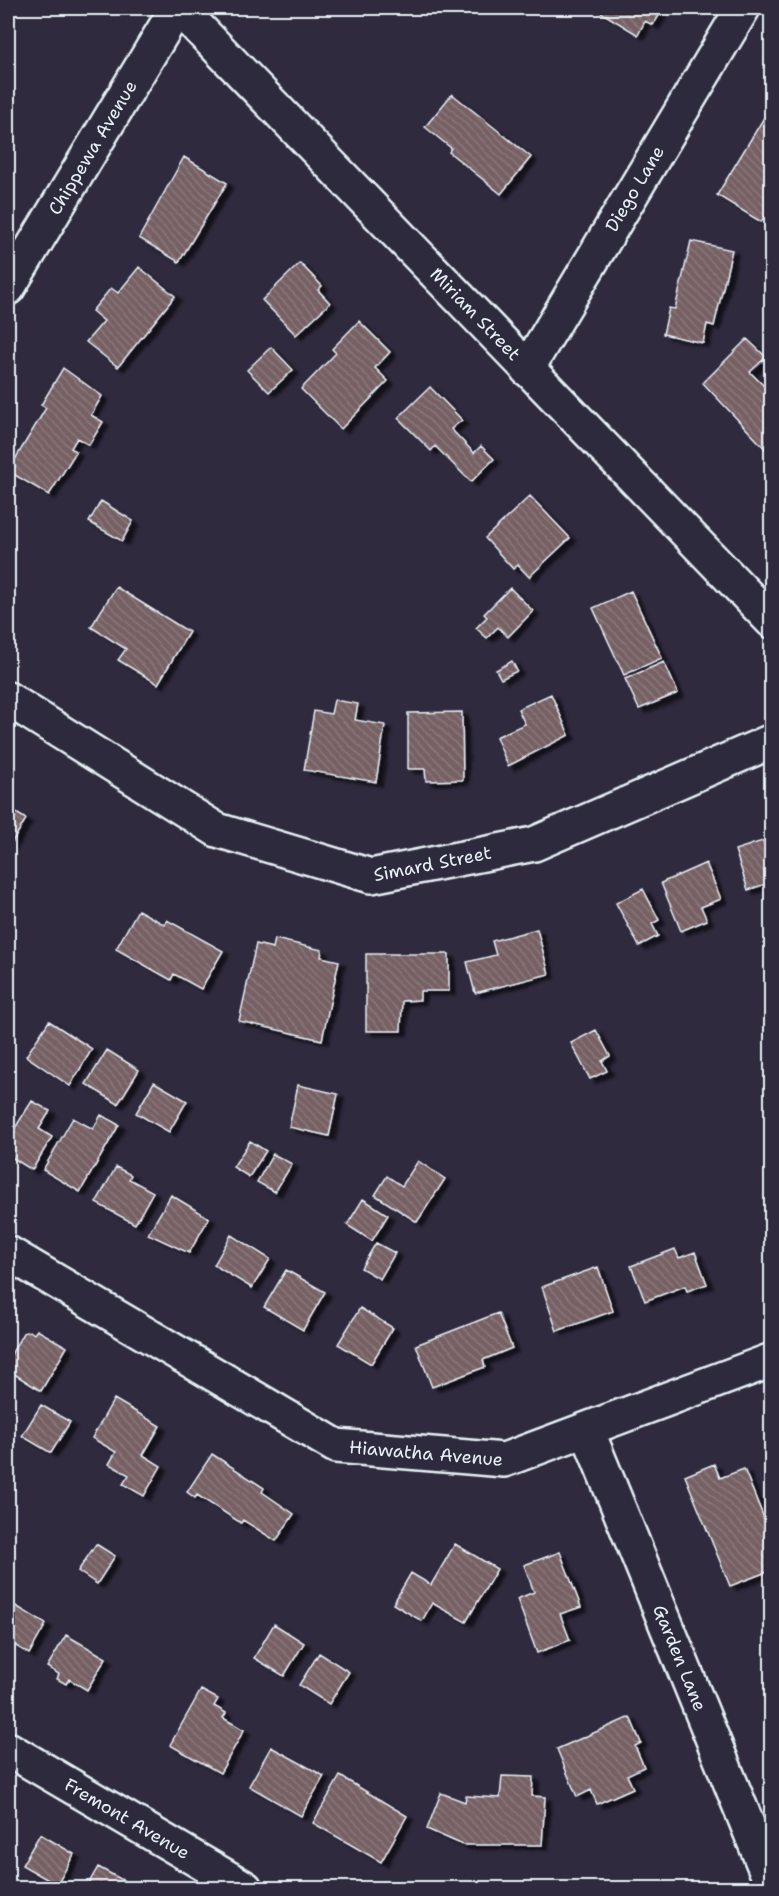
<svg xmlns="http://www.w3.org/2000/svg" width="779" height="1896" viewBox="0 0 779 1896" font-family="'Shantell Sans',sans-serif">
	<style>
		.building { fill: url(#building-back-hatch); stroke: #e8f1f8; stroke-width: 1.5; filter: url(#shadow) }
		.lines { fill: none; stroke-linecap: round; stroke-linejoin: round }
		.minor-casing { stroke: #e8f1f8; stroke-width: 38 }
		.minor { stroke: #2f2a3d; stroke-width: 33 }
		.labels { text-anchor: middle; stroke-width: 4.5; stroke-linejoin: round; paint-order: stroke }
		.street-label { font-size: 18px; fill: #e8f1f8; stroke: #2f2a3d }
	</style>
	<defs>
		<pattern id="building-back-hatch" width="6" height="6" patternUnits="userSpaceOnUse" patternTransform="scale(1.5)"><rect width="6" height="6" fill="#766163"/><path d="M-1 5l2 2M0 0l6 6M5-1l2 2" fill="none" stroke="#8a787a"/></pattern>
		<filter id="shadow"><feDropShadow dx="6" dy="4" stdDeviation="1.5" flood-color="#0009"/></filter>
	</defs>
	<rect width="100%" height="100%" fill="#2f2a3d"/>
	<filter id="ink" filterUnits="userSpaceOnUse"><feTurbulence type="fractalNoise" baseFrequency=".0167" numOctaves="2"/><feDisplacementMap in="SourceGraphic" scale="12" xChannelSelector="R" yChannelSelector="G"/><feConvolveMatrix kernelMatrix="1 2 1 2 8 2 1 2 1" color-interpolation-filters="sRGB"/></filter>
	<g filter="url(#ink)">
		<!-- building -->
		<path class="building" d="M 594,8 L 664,8 L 653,25 L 645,21 L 638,35 Z
			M 452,94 L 531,157 L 501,194 L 449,152 L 451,148 L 425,127 Z
			M 768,111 L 772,113 L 772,222 L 764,217 L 761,222 L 717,195 Z
			M 184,157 L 227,183 L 179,262 L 139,238 Z
			M 691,241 L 732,250 L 714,326 L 707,324 L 703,343 L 663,334 L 669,308 L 675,309 Z
			M 300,263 L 322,286 L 318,290 L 330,303 L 296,335 L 262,300 Z
			M 139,267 L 175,296 L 118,367 L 86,342 L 104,321 L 92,311 L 111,288 L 118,293 Z
			M 359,321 L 390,352 L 375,368 L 388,381 L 341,429 L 301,389 L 336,353 L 332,349 Z
			M 747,339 L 766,357 L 750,372 L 772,394 L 772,456 L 703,383 Z
			M 271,347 L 293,370 L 269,392 L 247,370 Z
			M 63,368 L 102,396 L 91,415 L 103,422 L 89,445 L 77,438 L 71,448 L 76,452 L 49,495 L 8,471 L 46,408 L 41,405 Z
			M 430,387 L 462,420 L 451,429 L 474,453 L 481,446 L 494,459 L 471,482 L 435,446 L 431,451 L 398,418 Z
			M 530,496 L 570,538 L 529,577 L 518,565 L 513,569 L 485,538 Z
			M 101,501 L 133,521 L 122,541 L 89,522 Z
			M 116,587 L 189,632 L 158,684 L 118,660 L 126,649 L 91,627 Z
			M 510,588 L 533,611 L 508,637 L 498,627 L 487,638 L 476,628 L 487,617 L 484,614 Z
			M 631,591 L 662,658 L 624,675 L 593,608 Z
			M 512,661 L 517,671 L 501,679 L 496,670 Z
			M 664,662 L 678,693 L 639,709 L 625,679 Z
			M 551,694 L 569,735 L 508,766 L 496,737 L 525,724 L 518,709 Z
			M 334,700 L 358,704 L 355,720 L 385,725 L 376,782 L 304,770 L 314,711 L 331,714 Z
			M 462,712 L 463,780 L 426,781 L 425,769 L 408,769 L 408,713 Z
			M 8,808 L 26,819 L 8,849 Z
			M 772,838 L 772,882 L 748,890 L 735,850 Z
			M 706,863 L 721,899 L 701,907 L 707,920 L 681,931 L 661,883 Z
			M 643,889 L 659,920 L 652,924 L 658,936 L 639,946 L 616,903 Z
			M 138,910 L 165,925 L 167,920 L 223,951 L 201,989 L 174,974 L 171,980 L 116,949 Z
			M 537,929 L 549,974 L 475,993 L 467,962 L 496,955 L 492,941 Z
			M 275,939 L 322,950 L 321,957 L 339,961 L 322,1040 L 239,1021 L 256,944 L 273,948 Z
			M 366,954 L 449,954 L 449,991 L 420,991 L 420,1000 L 402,1001 L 401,1031 L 366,1031 Z
			M 49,1021 L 92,1049 L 70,1086 L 26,1056 Z
			M 596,1030 L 610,1056 L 602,1061 L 607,1071 L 590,1079 L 571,1043 Z
			M 107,1050 L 139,1070 L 118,1104 L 86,1084 Z
			M 154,1082 L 187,1101 L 169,1132 L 136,1113 Z
			M 298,1085 L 338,1094 L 329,1136 L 289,1127 Z
			M 32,1101 L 50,1111 L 39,1129 L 52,1137 L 32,1170 L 8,1155 L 8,1139 Z
			M 101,1115 L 119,1125 L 80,1192 L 43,1170 L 73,1118 L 93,1129 Z
			M 250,1141 L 266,1151 L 249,1177 L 233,1167 Z
			M 273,1154 L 292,1164 L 275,1192 L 257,1182 Z
			M 418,1161 L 445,1179 L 417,1222 L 375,1195 L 387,1176 L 402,1186 Z
			M 116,1167 L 131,1175 L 129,1179 L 153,1192 L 135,1224 L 96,1203 Z
			M 171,1195 L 209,1218 L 189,1253 L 148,1234 Z
			M 363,1199 L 388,1215 L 372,1241 L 347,1225 Z
			M 231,1235 L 270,1259 L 252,1288 L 214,1265 Z
			M 376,1243 L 395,1253 L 380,1279 L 361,1268 Z
			M 675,1249 L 679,1258 L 695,1252 L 707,1284 L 687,1291 L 685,1286 L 645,1301 L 631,1266 Z
			M 598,1267 L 613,1311 L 557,1331 L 542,1287 Z
			M 286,1270 L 325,1292 L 303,1330 L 264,1307 Z
			M 360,1308 L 393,1328 L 371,1364 L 338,1344 Z
			M 498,1313 L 512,1348 L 483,1360 L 485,1367 L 432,1387 L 416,1345 Z
			M 37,1330 L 67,1347 L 41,1391 L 8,1370 L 8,1360 L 23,1333 L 30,1331 L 34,1334 Z
			M 114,1399 L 160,1426 L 143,1455 L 161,1466 L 144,1496 L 123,1484 L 129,1475 L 109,1464 L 116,1452 L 92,1438 Z
			M 41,1405 L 70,1422 L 51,1453 L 22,1436 Z
			M 212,1454 L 264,1488 L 262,1492 L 294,1514 L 276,1541 L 243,1520 L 241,1523 L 197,1495 L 195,1498 L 187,1492 Z
			M 714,1464 L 720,1478 L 744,1469 L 772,1538 L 772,1570 L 730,1586 L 685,1476 Z
			M 96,1544 L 115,1556 L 97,1584 L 78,1571 Z
			M 455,1544 L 497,1569 L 466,1622 L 432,1603 L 422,1621 L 393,1604 L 411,1573 L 431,1585 Z
			M 560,1552 L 581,1607 L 560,1614 L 570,1640 L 537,1653 L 517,1599 L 534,1592 L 524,1565 Z
			M 14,1605 L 46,1624 L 29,1654 L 8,1641 L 8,1617 Z
			M 274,1624 L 304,1643 L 284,1676 L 254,1658 Z
			M 66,1635 L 106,1658 L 87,1690 L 69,1679 L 66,1684 L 57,1679 L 59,1674 L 47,1667 Z
			M 319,1653 L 349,1672 L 329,1704 L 299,1685 Z
			M 201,1690 L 218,1699 L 214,1706 L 226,1713 L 223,1718 L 244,1730 L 220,1773 L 170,1745 Z
			M 772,1712 L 772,1732 L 765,1715 Z
			M 630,1717 L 641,1743 L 635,1746 L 644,1767 L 627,1775 L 633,1788 L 597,1804 L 591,1790 L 577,1797 L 557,1749 Z
			M 271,1747 L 324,1776 L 301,1816 L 249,1786 Z
			M 340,1776 L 407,1816 L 381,1862 L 313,1823 Z
			M 502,1776 L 533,1777 L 532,1796 L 545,1797 L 542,1845 L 463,1845 L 427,1829 L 441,1793 L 465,1802 L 466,1796 L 500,1798 Z
			M 40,1834 L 74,1854 L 57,1885 L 22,1865 Z
			M 98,1867 L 130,1884 L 127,1888 L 86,1888 Z"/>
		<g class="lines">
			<!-- minor casing -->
			<g class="minor-casing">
				<g id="minor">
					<path id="s1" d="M 179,8 L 772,621"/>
					<path id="s2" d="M 8,288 L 177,8"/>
					<path id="s3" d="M 527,369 L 743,8"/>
					<path id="s4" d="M 8,699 L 217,830 L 371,876 L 534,844 L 772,741"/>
					<path id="s5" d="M 8,1253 L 336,1446 L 504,1460 L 772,1360"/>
					<path id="s6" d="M 587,1430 L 772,1885"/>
					<path id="s7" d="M 8,1749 L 245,1888"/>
				</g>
			</g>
			<!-- minor -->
			<use href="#minor" class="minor"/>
		</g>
	</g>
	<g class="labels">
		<!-- street labels -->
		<g class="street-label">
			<text dy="6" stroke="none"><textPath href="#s2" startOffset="164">Chippewa Avenue</textPath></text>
			<text dy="6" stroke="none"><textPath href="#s3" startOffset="210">Diego Lane</textPath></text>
			<text dy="6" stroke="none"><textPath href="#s1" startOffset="426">Miriam Street</textPath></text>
			<text dy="6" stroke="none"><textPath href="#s4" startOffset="470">Simard Street</textPath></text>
			<text dy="6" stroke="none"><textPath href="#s5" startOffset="471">Hiawatha Avenue</textPath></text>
			<text dy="6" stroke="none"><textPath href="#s6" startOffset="246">Garden Lane</textPath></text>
			<text dy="6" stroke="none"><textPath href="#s7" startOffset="138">Fremont Avenue</textPath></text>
		</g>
	</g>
	<!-- margin -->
	<rect width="779" height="1896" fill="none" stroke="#2f2a3d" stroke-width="30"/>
	<rect x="15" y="15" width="749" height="1866" fill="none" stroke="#e8f1f8" stroke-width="2" filter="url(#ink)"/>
</svg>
